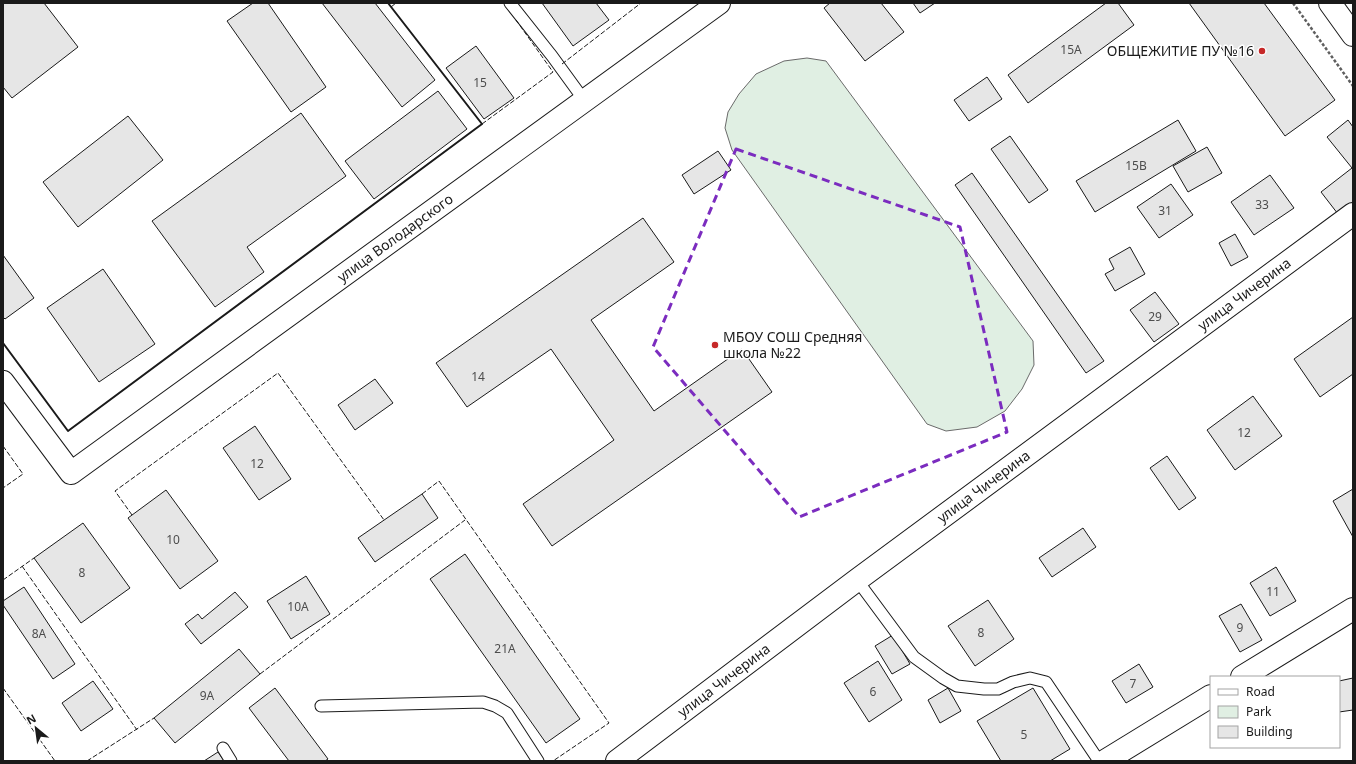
<svg xmlns="http://www.w3.org/2000/svg" width="1356" height="764" viewBox="0 0 1356 764" font-family="'Noto Sans',sans-serif">
	<style>
		.green { fill: #e0efe3; stroke: #6a6a6a }
		.building { fill: #e6e6e6; stroke: #1a1a1a }
		.lines { fill: none; stroke-linecap: round; stroke-linejoin: round }
		.lane-casing { stroke: #1a1a1a; stroke-width: 13 }
		.street-casing { stroke: #1a1a1a; stroke-width: 24 }
		.secondary-casing { stroke: #1a1a1a; stroke-width: 24 }
		.path { stroke: #5f5f5f; stroke-width: 2.5; stroke-dasharray: 3 2; stroke-linecap: butt }
		.lane { stroke: #fff; stroke-width: 11 }
		.street { stroke: #fff; stroke-width: 22 }
		.secondary { stroke: #fff; stroke-width: 22 }
		.fence { stroke: #1a1a1a; stroke-width: 1; stroke-dasharray: 5 2; stroke-linecap: butt }
		.wall { stroke: #1a1a1a; stroke-width: 2 }
		.marked { fill: none; stroke: #7b2cbf; stroke-width: 3; stroke-dasharray: 8 5; stroke-linejoin: round }
		.poi-dot { fill: #c62828; stroke: #fff; stroke-width: 1.5 }
		.labels { text-anchor: middle; stroke-width: 3; stroke-linejoin: round; paint-order: stroke }
		.number-label { font-size: 12px; fill: #4d4d4d }
		.poi-label { font-size: 14px; fill: #1a1a1a; stroke: #fff; text-anchor: end }
		.street-label { font-size: 14px; fill: #1a1a1a; stroke: #fff }
	</style>
	<rect width="100%" height="100%" fill="#fff"/>
	<!-- green -->
	<path class="green" d="M 807,58 L 826,61 L 1033,341 L 1034,365 L 1022,389 L 1005,411 L 977,427 L 946,431 L 927,424 L 732,150 L 725,128 L 728,112 L 739,94 L 756,74 L 784,61 Z"/>
	<!-- building -->
	<path class="building" d="M 3,3 L 44,3 L 78,47 L 12,98 L 3,87 Z
		M 253,3 L 268,3 L 326,87 L 291,112 L 227,21 Z
		M 322,3 L 375,3 L 435,80 L 402,107 Z
		M 542,3 L 596,3 L 609,20 L 573,46 Z
		M 830,3 L 881,3 L 904,32 L 865,61 L 824,8 Z
		M 913,3 L 935,3 L 920,13 Z
		M 1106,3 L 1118,3 L 1134,25 L 1028,103 L 1008,75 Z
		M 1189,3 L 1264,3 L 1335,100 L 1285,136 Z
		M 476,46 L 514,98 L 484,119 L 446,68 Z
		M 987,77 L 1002,99 L 969,121 L 954,100 Z
		M 438,91 L 467,129 L 374,199 L 345,161 Z
		M 301,113 L 346,176 L 247,247 L 264,272 L 215,307 L 152,221 Z
		M 128,116 L 163,160 L 78,227 L 43,182 Z
		M 1178,120 L 1196,151 L 1095,212 L 1076,181 Z
		M 1348,120 L 1353,127 L 1353,202 L 1338,214 L 1321,192 L 1352,168 L 1327,137 Z
		M 1010,136 L 1048,190 L 1029,203 L 991,149 Z
		M 1207,147 L 1222,173 L 1188,192 L 1173,166 Z
		M 718,151 L 731,170 L 694,194 L 682,175 Z
		M 972,173 L 1104,361 L 1086,373 L 955,185 Z
		M 1270,175 L 1294,208 L 1254,235 L 1231,202 Z
		M 1171,184 L 1193,215 L 1159,238 L 1137,207 Z
		M 643,218 L 674,262 L 591,320 L 654,411 L 742,349 L 772,392 L 552,546 L 523,504 L 614,440 L 551,349 L 467,407 L 436,363 Z
		M 1235,234 L 1248,257 L 1231,266 L 1219,243 Z
		M 1130,247 L 1145,274 L 1115,291 L 1105,274 L 1114,269 L 1109,259 Z
		M 3,255 L 34,298 L 5,319 L 3,317 Z
		M 103,269 L 155,344 L 99,382 L 47,308 Z
		M 1155,292 L 1179,324 L 1154,342 L 1130,310 Z
		M 1353,317 L 1353,374 L 1320,397 L 1294,359 Z
		M 375,379 L 393,403 L 355,430 L 338,405 Z
		M 1253,396 L 1282,436 L 1235,470 L 1207,430 Z
		M 255,426 L 291,479 L 259,500 L 223,448 Z
		M 1167,456 L 1196,498 L 1179,510 L 1150,468 Z
		M 1353,489 L 1353,537 L 1333,501 Z
		M 166,490 L 218,561 L 180,589 L 128,518 Z
		M 422,494 L 438,518 L 375,562 L 358,538 Z
		M 83,523 L 130,588 L 81,623 L 34,558 Z
		M 1083,528 L 1096,547 L 1052,577 L 1039,558 Z
		M 465,554 L 580,719 L 546,743 L 430,579 Z
		M 1276,567 L 1296,601 L 1270,616 L 1250,583 Z
		M 306,576 L 330,614 L 291,639 L 267,601 Z
		M 24,587 L 75,664 L 53,679 L 3,605 L 3,601 Z
		M 235,592 L 248,607 L 201,644 L 185,624 L 198,614 L 202,619 Z
		M 988,600 L 1014,639 L 975,666 L 948,626 Z
		M 1241,604 L 1262,640 L 1240,652 L 1219,616 Z
		M 893,635 L 910,664 L 892,674 L 875,646 Z
		M 239,649 L 260,674 L 175,743 L 154,718 Z
		M 878,661 L 902,700 L 869,722 L 844,683 Z
		M 1139,664 L 1153,687 L 1126,703 L 1112,681 Z
		M 1353,678 L 1353,710 L 1339,712 L 1339,681 Z
		M 93,681 L 113,709 L 81,731 L 62,703 Z
		M 275,688 L 328,759 L 325,761 L 289,761 L 249,708 Z
		M 948,688 L 961,711 L 940,723 L 928,700 Z
		M 1033,688 L 1070,749 L 1050,761 L 1001,761 L 977,721 Z
		M 218,752 L 224,761 L 204,761 Z"/>
	<g class="lines">
		<!-- lane casing -->
		<g class="lane-casing">
			<path id="lane" d="M 510,3 L 552,56 L 584,100
				M 857,580 L 914,657 L 943,678 L 957,686 L 984,689 L 998,689 L 1013,682 L 1030,678 L 1046,682 L 1099,761
				M 321,706 L 483,702 L 495,706 L 507,713 L 538,761
				M 223,748 L 231,761"/>
		</g>
		<!-- street casing -->
		<g class="street-casing">
			<g id="street">
				<path id="s1" d="M 3,382 L 71,473 L 719,3"/>
				<path d="M 1242,677 L 1353,609"/>
				<path d="M 1105,761 L 1211,696"/>
			</g>
		</g>
		<!-- secondary casing -->
		<g class="secondary-casing">
			<g id="secondary">
				<path d="M 1330,3 L 1353,35"/>
				<path id="s2" d="M 617,761 L 857,580 L 1353,214"/>
			</g>
		</g>
		<!-- path -->
		<path class="path" d="M 1293,3 L 1353,86"/>
		<!-- lane -->
		<use href="#lane" class="lane"/>
		<!-- street -->
		<use href="#street" class="street"/>
		<!-- secondary -->
		<use href="#secondary" class="secondary"/>
		<!-- fence -->
		<path class="fence" d="M 391,7 L 396,3
			M 562,64 L 641,3
			M 482,124 L 553,72 L 516,20
			M 3,446 L 23,474 L 3,488
			M 422,494 L 439,481 L 609,723 L 553,761
			M 132,515 L 115,491 L 278,373 L 384,520
			M 22,566 L 137,730
			M 3,580 L 34,558
			M 260,674 L 465,520
			M 3,688 L 55,761
			M 87,761 L 154,718"/>
		<!-- wall -->
		<path class="wall" d="M 3,343 L 68,431 L 482,124 L 388,3"/>
	</g>
	<!-- marked area -->
	<path class="marked" d="M 736,149 L 960,227 L 1007,432 L 799,517 L 653,347 Z"/>
	<!-- markers -->
	<g class="poi-dot">
		<circle cx="1262" cy="51" r="4"/>
		<circle cx="715" cy="345" r="4"/>
	</g>
	<g class="labels">
		<!-- number labels -->
		<g class="number-label">
			<text x="1071" y="54">15А</text>
			<text x="480" y="87">15</text>
			<text x="1136" y="170">15В</text>
			<text x="1262" y="209">33</text>
			<text x="1165" y="215">31</text>
			<text x="1155" y="321">29</text>
			<text x="478" y="381">14</text>
			<text x="1244" y="437">12</text>
			<text x="257" y="468">12</text>
			<text x="173" y="544">10</text>
			<text x="82" y="577">8</text>
			<text x="1273" y="596">11</text>
			<text x="298" y="611">10А</text>
			<text x="1240" y="632">9</text>
			<text x="981" y="637">8</text>
			<text x="39" y="638">8А</text>
			<text x="505" y="653">21А</text>
			<text x="1133" y="688">7</text>
			<text x="873" y="696">6</text>
			<text x="207" y="700">9А</text>
			<text x="1024" y="739">5</text>
		</g>
		<!-- poi labels -->
		<g class="poi-label">
			<text x="1254" y="56">ОБЩЕЖИТИЕ ПУ №16</text>
			<text x="723" y="342" text-anchor="start">МБОУ СОШ Средняя<tspan x="723" dy="16">школа №22</tspan></text>
		</g>
		<!-- street labels -->
		<g class="street-label">
			<text dy="5" stroke="none"><textPath href="#s1" startOffset="514">улица Володарского</textPath></text>
			<text dy="5" stroke="none"><textPath href="#s2" startOffset="782">улица Чичерина</textPath></text>
			<text dy="5" stroke="none"><textPath href="#s2" startOffset="458">улица Чичерина</textPath></text>
			<text dy="5" stroke="none"><textPath href="#s2" startOffset="134">улица Чичерина</textPath></text>
		</g>
	</g>
	<!-- border -->
	<rect width="1356" height="764" fill="none" stroke="#1a1a1a" stroke-width="8"/>
	<!-- legend -->
	<rect x="1210" y="676" width="130" height="72" fill="#ffffff" stroke="#a3a3a3"/>
	<rect x="1218" y="689" width="20" height="6" fill="#ffffff" stroke="#a3a3a3"/>
	<text x="1246" y="696" font-size="12" fill="#1a1a1a">Road</text>
	<rect x="1218" y="706" width="20" height="12" fill="#e0efe3" stroke="#a3a3a3"/>
	<text x="1246" y="716" font-size="12" fill="#1a1a1a">Park</text>
	<rect x="1218" y="726" width="20" height="12" fill="#e6e6e6" stroke="#a3a3a3"/>
	<text x="1246" y="736" font-size="12" fill="#1a1a1a">Building</text>
	<!-- north arrow -->
	<g transform="translate(36 728) rotate(331)" stroke="#ffffff" stroke-width="3" paint-order="stroke">
	<path d="M0-3L7 15L0 10L-7 15Z" fill="#1a1a1a"/>
	<text y="-6" font-size="11" font-weight="bold" text-anchor="middle" fill="#1a1a1a">N</text>
	</g>
</svg>
